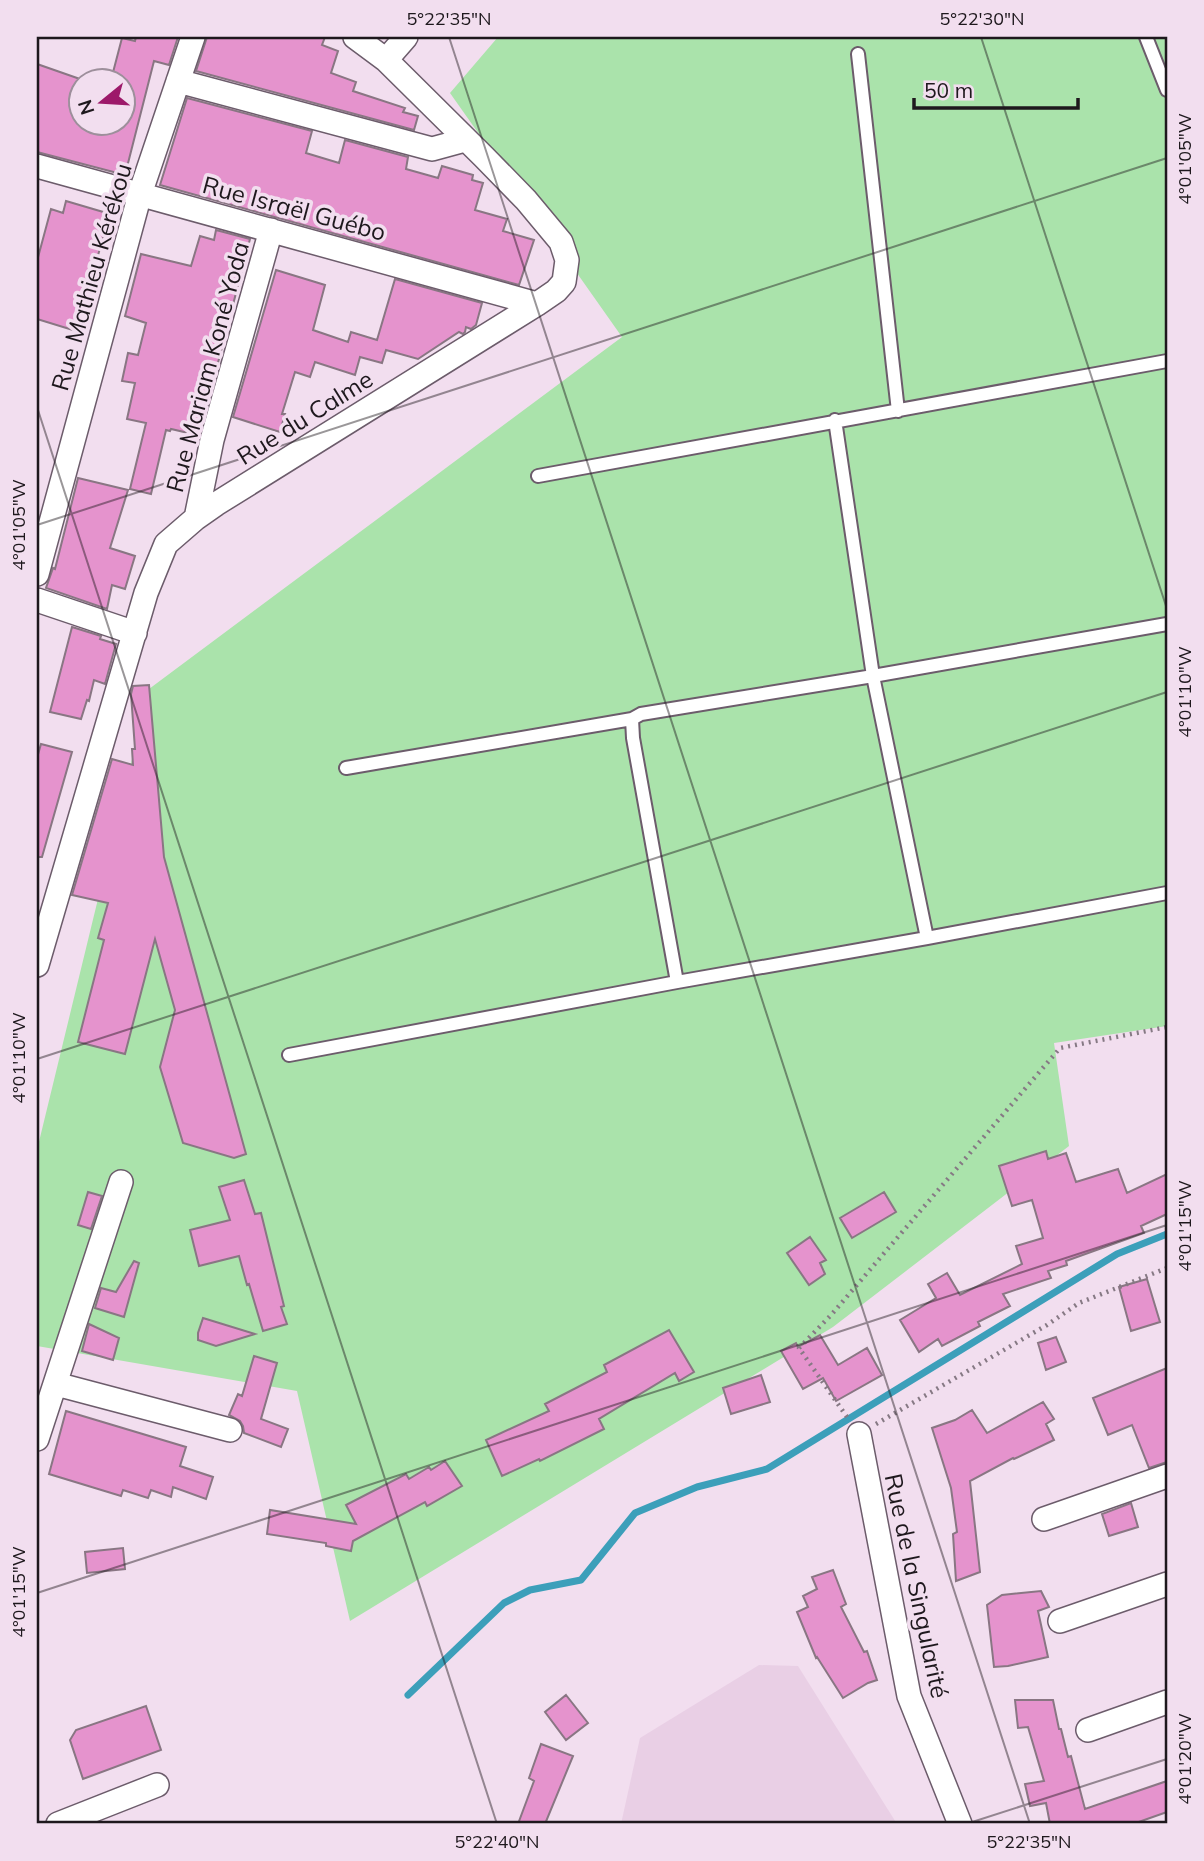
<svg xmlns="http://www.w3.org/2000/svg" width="1204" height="1861" viewBox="0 0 1204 1861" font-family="Mulish,sans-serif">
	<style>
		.built { fill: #e9cfe5 }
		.green { fill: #aae3ab }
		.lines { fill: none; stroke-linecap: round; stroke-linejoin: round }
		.stream { stroke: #3c9fba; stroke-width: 7 }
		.building { fill: #e593cd; stroke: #897683; stroke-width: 2 }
		.service-casing { stroke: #6c5c6b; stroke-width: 16 }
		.minor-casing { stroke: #6c5c6b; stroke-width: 26 }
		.path { stroke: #867984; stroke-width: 4.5; stroke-dasharray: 2 5; stroke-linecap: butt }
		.service { stroke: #fff; stroke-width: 12 }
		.minor { stroke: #fff; stroke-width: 23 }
		.ticks { fill: none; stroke: #1e181d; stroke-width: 2; stroke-opacity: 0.45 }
		.labels { text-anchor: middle; stroke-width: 7; stroke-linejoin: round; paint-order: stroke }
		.street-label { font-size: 24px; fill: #1e181d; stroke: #f2deef }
		.neatline { fill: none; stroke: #1e181d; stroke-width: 2.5 }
		.ticks-label { font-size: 18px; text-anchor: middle; fill: #1e181d }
	</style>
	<rect width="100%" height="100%" fill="#f2deef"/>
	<!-- built -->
	<path class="built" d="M 759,1665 L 798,1666 L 897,1824 L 621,1824 L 640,1738 Z"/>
	<!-- green -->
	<path class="green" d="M 498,37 L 1167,37 L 1167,1026 L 1054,1043 L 1069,1146 L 833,1327 L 350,1621 L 297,1391 L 37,1346 L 37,1150 L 149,689 L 622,337 L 450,93 Z"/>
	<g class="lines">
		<!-- stream -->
		<path class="stream" d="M 408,1695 L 504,1603 L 530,1590 L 581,1580 L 635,1513 L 697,1487 L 767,1469 L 1117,1254 L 1167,1234"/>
	</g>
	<!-- building -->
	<path class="building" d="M 136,37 L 178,37 L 169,65 L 154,61 L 125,175 L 37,152 L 37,64 L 80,79 L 80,122 L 122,122 L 122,80 L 111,80 L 122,38 L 135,41 Z
		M 207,37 L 325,37 L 322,45 L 338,51 L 331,73 L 356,82 L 353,91 L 405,108 L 403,112 L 418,116 L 414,130 L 196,71 Z
		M 187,98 L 312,131 L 306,153 L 339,163 L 345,140 L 408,157 L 406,169 L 438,178 L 442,166 L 473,175 L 472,180 L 483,183 L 475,210 L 507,219 L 503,231 L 534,240 L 519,285 L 160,185 Z
		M 66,201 L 110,214 L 76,331 L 37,319 L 37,261 L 51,209 L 63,213 Z
		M 216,230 L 250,239 L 206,409 L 204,409 L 197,435 L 171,429 L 170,431 L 166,430 L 151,494 L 130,489 L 146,423 L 127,419 L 135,383 L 122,381 L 128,353 L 138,355 L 146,323 L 125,316 L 141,254 L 191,266 L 200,236 L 214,240 Z
		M 276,270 L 325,285 L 313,330 L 348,342 L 351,332 L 377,340 L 395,279 L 482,303 L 476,325 L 471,329 L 466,327 L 465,332 L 463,334 L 459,332 L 418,359 L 386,350 L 382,363 L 360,357 L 355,375 L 315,362 L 310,377 L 295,372 L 282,414 L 285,414 L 280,432 L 233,417 Z
		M 78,478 L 128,490 L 110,548 L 135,556 L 125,589 L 112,585 L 107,609 L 46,588 L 53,568 L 55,569 Z
		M 72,627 L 101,636 L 100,639 L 116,644 L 105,684 L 94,680 L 89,701 L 87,700 L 81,719 L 50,712 Z
		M 149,685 L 164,857 L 246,1154 L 234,1158 L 183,1143 L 160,1067 L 175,1010 L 155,939 L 125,1054 L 78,1042 L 104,940 L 98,938 L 108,903 L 72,895 L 112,759 L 133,765 L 132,749 L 135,749 L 131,694 L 133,686 Z
		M 41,744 L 72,752 L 42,857 L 37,857 L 37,758 Z
		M 1046,1151 L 1048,1159 L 1066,1153 L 1076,1182 L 1118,1169 L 1127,1193 L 1167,1174 L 1167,1214 L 1141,1226 L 1144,1233 L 1066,1261 L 1067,1265 L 1048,1271 L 1051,1278 L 1003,1294 L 1010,1306 L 978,1322 L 980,1326 L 942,1346 L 938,1339 L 919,1352 L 900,1320 L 936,1298 L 928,1284 L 947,1273 L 960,1295 L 1022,1264 L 1016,1246 L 1043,1238 L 1032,1200 L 1012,1206 L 999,1166 Z
		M 244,1180 L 255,1214 L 261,1213 L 284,1306 L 281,1307 L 287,1324 L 263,1331 L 249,1284 L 247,1285 L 239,1256 L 199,1266 L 190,1230 L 230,1220 L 219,1187 Z
		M 88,1192 L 102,1196 L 91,1229 L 78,1225 Z
		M 884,1192 L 896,1212 L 852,1238 L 840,1218 Z
		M 810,1237 L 826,1260 L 820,1263 L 825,1274 L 809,1285 L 787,1253 Z
		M 134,1261 L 139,1263 L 124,1317 L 95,1308 L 101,1288 L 116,1292 Z
		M 1147,1279 L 1160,1322 L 1131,1331 L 1119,1287 Z
		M 203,1318 L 255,1334 L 216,1346 L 198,1340 L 198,1333 Z
		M 89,1324 L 119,1338 L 113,1360 L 82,1351 Z
		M 669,1330 L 694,1372 L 679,1381 L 675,1373 L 599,1419 L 604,1429 L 540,1461 L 539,1459 L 502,1476 L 486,1440 L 549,1411 L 545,1404 L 607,1372 L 604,1365 Z
		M 820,1335 L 838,1365 L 867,1348 L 882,1375 L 836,1401 L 823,1378 L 803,1389 L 781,1351 L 796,1343 L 798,1347 Z
		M 1056,1337 L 1066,1362 L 1046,1370 L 1038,1343 Z
		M 254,1356 L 277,1363 L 261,1419 L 288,1429 L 281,1447 L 244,1433 L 243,1426 L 240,1421 L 229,1415 L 238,1394 L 242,1396 Z
		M 1167,1368 L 1167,1462 L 1149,1468 L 1132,1425 L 1108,1435 L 1093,1398 Z
		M 761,1375 L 770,1402 L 731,1414 L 723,1388 Z
		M 1043,1402 L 1054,1419 L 1046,1424 L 1054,1440 L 1014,1459 L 1013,1458 L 970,1481 L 980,1572 L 956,1581 L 953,1534 L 957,1532 L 951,1488 L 932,1428 L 955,1420 L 972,1410 L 987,1433 Z
		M 66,1411 L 186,1447 L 180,1466 L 213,1477 L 206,1499 L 173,1487 L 171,1497 L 151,1490 L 148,1498 L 123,1490 L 121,1496 L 49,1474 Z
		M 445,1461 L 462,1486 L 427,1506 L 425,1502 L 353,1541 L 351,1551 L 326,1546 L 326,1543 L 267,1534 L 270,1510 L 356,1524 L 346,1505 L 406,1474 L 409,1479 L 429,1467 L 431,1470 Z
		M 1131,1503 L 1138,1527 L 1109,1536 L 1102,1514 Z
		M 123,1548 L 125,1569 L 87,1573 L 85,1552 Z
		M 833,1570 L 846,1604 L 841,1607 L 864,1652 L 867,1651 L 877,1680 L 868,1683 L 843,1698 L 817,1657 L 816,1658 L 797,1612 L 808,1607 L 803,1596 L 817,1589 L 812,1577 Z
		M 1041,1591 L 1049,1607 L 1038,1611 L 1048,1657 L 1008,1666 L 994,1667 L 987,1605 L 1002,1595 Z
		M 566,1695 L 588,1723 L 566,1740 L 545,1712 Z
		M 1015,1700 L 1053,1700 L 1059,1729 L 1061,1729 L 1068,1757 L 1071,1756 L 1085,1809 L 1167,1781 L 1167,1812 L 1133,1824 L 1050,1824 L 1046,1803 L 1030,1806 L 1025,1784 L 1044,1781 L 1028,1727 L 1018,1728 Z
		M 146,1706 L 161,1750 L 83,1779 L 70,1740 L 76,1730 Z
		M 541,1744 L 573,1756 L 545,1824 L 518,1824 L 534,1781 L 529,1778 Z"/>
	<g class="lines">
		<!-- service casing -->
		<g class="service-casing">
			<path id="service" d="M 1146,37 L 1167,90
				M 858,54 L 898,411
				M 835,420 L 873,676 L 927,938
				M 538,476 L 1167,361
				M 632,719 L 633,738 L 677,982
				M 346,768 L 632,719 L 641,714 L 873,676 L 1167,624
				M 289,1055 L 677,982 L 927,938 L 1167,893"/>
		</g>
		<!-- minor casing -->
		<g class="minor-casing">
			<path id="minor" d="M 386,60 L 406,37
				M 178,81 L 432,149 L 465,140
				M 37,166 L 537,304
				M 196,518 L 212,440 L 271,230
				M 37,574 L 140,194 L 193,37
				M 37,600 L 135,633
				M 37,965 L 146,593 L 166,544 L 196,518 L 216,504 L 537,304 L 556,291 L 564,282 L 567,260 L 561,242 L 526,200 L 484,157 L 386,60 L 355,37
				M 56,1384 L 230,1430
				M 859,1434 L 909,1696 L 960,1824
				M 37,1439 L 121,1182
				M 1044,1519 L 1167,1476
				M 1060,1621 L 1167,1584
				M 1088,1730 L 1167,1702
				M 58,1824 L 157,1785"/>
		</g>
		<!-- path -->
		<path class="path" d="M 847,1417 L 799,1348 L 832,1314 L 1060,1048 L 1167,1027
			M 876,1424 L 1047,1325 L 1079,1303 L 1167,1268"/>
		<!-- service -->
		<use href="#service" class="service"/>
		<!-- minor -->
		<use href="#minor" class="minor"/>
	</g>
	<!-- ticks -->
	<path class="ticks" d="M 449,37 L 1030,1824M 981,37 L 1167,609M 37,407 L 497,1824M 37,525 L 1167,158M 37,1059 L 1167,692M 37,1593 L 1167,1225M 966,1824 L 1167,1759"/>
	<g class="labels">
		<!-- street labels -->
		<g class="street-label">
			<text transform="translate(294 209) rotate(15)" y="8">Rue Israël Guébo</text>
			<text transform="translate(92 277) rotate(-74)" y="8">Rue Mathieu Kérékou</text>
			<text transform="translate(208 367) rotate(-75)" y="8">Rue Mariam Koné Yoda</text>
			<text transform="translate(305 418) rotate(-32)" y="8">Rue du Calme</text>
			<text transform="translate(916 1586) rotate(78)" y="8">Rue de la Singularité</text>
		</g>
	</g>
	<!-- border -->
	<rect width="1204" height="1861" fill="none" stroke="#f2deef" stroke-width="77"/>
	<!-- north arrow -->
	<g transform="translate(102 102) rotate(252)"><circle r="33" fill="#f2deef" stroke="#9d8f9b" stroke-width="2"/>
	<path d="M0-5L12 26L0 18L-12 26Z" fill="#9d196a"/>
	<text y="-10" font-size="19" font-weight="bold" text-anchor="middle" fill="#1e181d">N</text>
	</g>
	<!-- scale -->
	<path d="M914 98v10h164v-10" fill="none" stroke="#1e181d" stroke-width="3.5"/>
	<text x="924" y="98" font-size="21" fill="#1e181d" stroke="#f2deef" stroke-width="5" paint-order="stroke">50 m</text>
	<rect x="38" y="38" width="1128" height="1784" class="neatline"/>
	<g class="ticks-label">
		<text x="449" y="25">5°22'35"N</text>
		<text x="982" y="25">5°22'30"N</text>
		<text transform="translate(1185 159) rotate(-90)" y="6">4°01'05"W</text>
		<text transform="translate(19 525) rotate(-90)" y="6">4°01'05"W</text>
		<text transform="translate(1185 692) rotate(-90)" y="6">4°01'10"W</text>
		<text transform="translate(19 1058) rotate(-90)" y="6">4°01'10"W</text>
		<text transform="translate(1185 1226) rotate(-90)" y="6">4°01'15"W</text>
		<text transform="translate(19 1592) rotate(-90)" y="6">4°01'15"W</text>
		<text transform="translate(1185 1759) rotate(-90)" y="6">4°01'20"W</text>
		<text x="497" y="1848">5°22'40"N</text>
		<text x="1029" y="1848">5°22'35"N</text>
	</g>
</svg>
